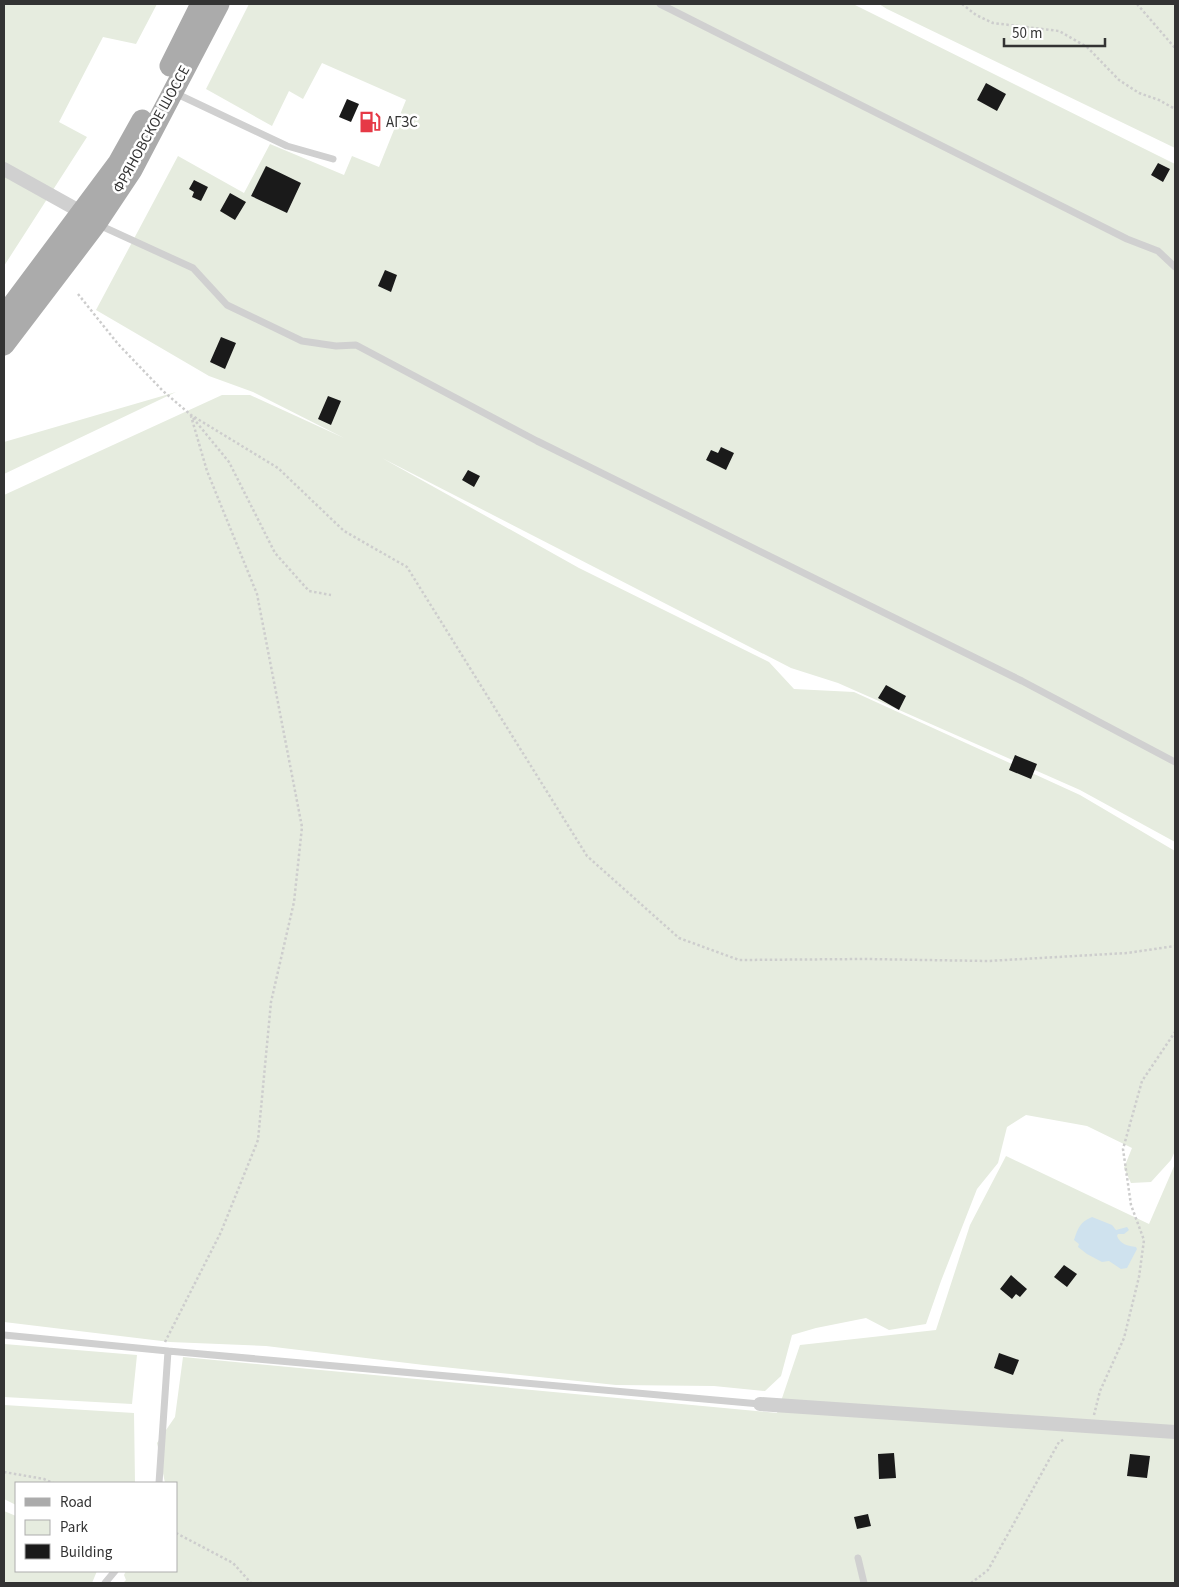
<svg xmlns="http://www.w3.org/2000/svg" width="1179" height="1587" viewBox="0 0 1179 1587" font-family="'Source Sans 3',sans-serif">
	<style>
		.green { fill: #e6ecdf }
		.water { fill: #cfe2ee }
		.building { fill: #1a1a1a }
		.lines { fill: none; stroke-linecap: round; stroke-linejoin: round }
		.path { stroke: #cdcdcd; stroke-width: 2.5; stroke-dasharray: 2.5 2.5; stroke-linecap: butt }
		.service { stroke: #d0d0d0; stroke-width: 7 }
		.minor { stroke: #d0d0d0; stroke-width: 14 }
		.primary { stroke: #ababab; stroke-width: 21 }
		.labels { text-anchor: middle; stroke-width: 5; stroke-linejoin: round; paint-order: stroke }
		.poi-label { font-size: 15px; fill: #333; stroke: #fff; text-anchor: start }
		.street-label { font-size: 15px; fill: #333; stroke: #fff }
	</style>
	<rect width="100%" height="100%" fill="#fff"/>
	<!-- green -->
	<path class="green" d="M 4,4 L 157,4 L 136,44 L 103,37 L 59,122 L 87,137 L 4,266 Z
		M 249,4 L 853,4 L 1175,164 L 1175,842 L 1080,790 L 838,683 L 791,668 L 382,458 L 579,568 L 769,662 L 794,689 L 854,692 L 1080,795 L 1175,851 L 1175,1151 L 1171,1160 L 1151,1182 L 1131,1183 L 1124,1168 L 1132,1148 L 1087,1126 L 1026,1115 L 1007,1127 L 998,1163 L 977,1189 L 941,1281 L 926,1324 L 889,1330 L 866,1318 L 816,1328 L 792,1335 L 781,1376 L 765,1391 L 714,1386 L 616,1385 L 424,1365 L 266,1346 L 170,1342 L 4,1322 L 4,495 L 222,395 L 250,395 L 344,438 L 253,392 L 209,376 L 96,310 L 178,156 L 244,193 L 270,144 L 344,175 L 352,156 L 379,167 L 406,100 L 322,63 L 303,99 L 289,91 L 272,126 L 206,89 Z
		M 879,4 L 1175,4 L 1175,148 L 887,9 Z
		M 176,392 L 4,474 L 4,442 Z
		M 1006,1156 L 1149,1224 L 1175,1164 L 1175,1583 L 123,1583 L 126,1580 L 124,1575 L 126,1571 L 176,1571 L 176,1483 L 165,1483 L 157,1443 L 175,1417 L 183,1357 L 777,1413 L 800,1345 L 936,1330 L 970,1225 Z
		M 4,1344 L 137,1355 L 132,1404 L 4,1397 Z
		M 4,1405 L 134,1413 L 135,1483 L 16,1483 L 16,1505 L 4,1499 Z
		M 4,1511 L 16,1516 L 16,1571 L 97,1571 L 92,1583 L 4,1583 Z"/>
	<!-- water -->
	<path class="water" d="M 1092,1217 L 1112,1225 L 1116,1230 L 1127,1227 L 1129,1230 L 1124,1234 L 1118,1234 L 1117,1236 C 1120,1244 1128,1246 1136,1247 L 1137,1249 L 1127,1268 L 1121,1269 L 1109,1261 L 1102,1262 L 1087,1254 L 1078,1247 L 1079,1244 L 1074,1240 C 1078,1228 1080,1222 1092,1217 Z"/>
	<!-- building -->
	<path class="building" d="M 986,83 L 1006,94 L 997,111 L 977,100 Z
		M 347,99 L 359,104 L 351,122 L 339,117 Z
		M 1158,163 L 1170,169 L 1163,182 L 1151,175 Z
		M 266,166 L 301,183 L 287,213 L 251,196 Z
		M 194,180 L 208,187 L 201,201 L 192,197 L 194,192 L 189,189 Z
		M 230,193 L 246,202 L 235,220 L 220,211 Z
		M 385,270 L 397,275 L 391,292 L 378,286 Z
		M 221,337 L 236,343 L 225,369 L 210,362 Z
		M 328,396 L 341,401 L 331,425 L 318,419 Z
		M 721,447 L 734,453 L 726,470 L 706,460 L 711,450 L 718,453 Z
		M 468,470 L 480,476 L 474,487 L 462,480 Z
		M 886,685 L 906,696 L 899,710 L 878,698 Z
		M 1015,755 L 1037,764 L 1031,779 L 1009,770 Z
		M 1064,1265 L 1077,1274 L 1067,1287 L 1054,1277 Z
		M 1011,1275 L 1027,1289 L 1020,1297 L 1016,1294 L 1012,1299 L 1000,1289 Z
		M 999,1353 L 1019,1360 L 1013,1375 L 994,1368 Z
		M 894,1453 L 896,1478 L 879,1479 L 878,1454 Z
		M 1130,1454 L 1150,1456 L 1147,1478 L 1127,1476 Z
		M 868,1514 L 871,1526 L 857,1529 L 854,1517 Z"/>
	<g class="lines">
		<!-- path -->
		<path class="path" d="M 962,4 L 976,15 L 993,23 L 1059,31 L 1087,47 L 1119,80 L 1139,93 L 1159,100 L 1175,109
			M 1137,4 L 1175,48
			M 78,294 L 118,344 L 163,391 L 191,415 L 278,468 L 344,531 L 407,567 L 587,856 L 679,938 L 739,960 L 865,959 L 988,961 L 1127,953 L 1175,946
			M 193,418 L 229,462 L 275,553 L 309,591 L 331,595
			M 165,1342 L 221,1232 L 258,1140 L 271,1002 L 294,902 L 302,827 L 257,594 L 207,471 L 191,416
			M 1094,1415 L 1100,1391 L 1124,1338 L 1139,1277 L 1144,1240 L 1131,1205 L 1123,1149 L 1142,1081 L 1175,1032
			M 4,1472 L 44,1479 L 53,1483
			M 176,1533 L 233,1563 L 251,1583
			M 971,1583 L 988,1570 L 1059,1442 L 1065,1439"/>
		<!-- service -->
		<path class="service" d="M 660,4 L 1127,239 L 1158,251 L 1175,267
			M 175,93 L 287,146 L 333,159
			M 99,225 L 193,268 L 227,305 L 302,341 L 336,346 L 356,345 L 537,441 L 1022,681 L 1175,762
			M 4,1335 L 168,1351 L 159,1483
			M 168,1351 L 760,1404
			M 858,1558 L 864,1583
			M 105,1583 L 115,1571"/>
		<!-- minor -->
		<path class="minor" d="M 4,169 L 83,213
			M 760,1404 L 1175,1432"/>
		<!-- primary -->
		<path class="primary" d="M 170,66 L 201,4
			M 4,316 L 118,163 L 142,120
			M 4,345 L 96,224 L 132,170 L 219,4"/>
	</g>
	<!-- icons -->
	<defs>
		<g id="fuel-bare" transform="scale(1.725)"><path d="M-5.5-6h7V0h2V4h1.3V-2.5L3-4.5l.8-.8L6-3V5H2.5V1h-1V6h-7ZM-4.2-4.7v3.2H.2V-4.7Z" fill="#e63946" stroke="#fff" stroke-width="2.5" paint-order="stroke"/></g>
	</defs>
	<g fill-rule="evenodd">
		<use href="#fuel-bare" x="370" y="122"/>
	</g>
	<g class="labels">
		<!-- poi labels -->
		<g class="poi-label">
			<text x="386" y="127">АГЗС</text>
		</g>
		<!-- street labels -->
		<g class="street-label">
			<text transform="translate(151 129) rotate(-61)" y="5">ФРЯНОВСКОЕ ШОССЕ</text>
		</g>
	</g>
	<!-- border -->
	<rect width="1179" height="1587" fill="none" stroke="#333333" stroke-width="10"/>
	<!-- legend -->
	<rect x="15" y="1482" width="162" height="90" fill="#ffffff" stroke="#adadad"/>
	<rect x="25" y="1498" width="25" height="8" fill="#ababab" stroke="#adadad"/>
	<text x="60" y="1507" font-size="15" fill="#333333">Road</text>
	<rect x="25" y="1520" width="25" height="15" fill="#e6ecdf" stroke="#adadad"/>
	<text x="60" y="1532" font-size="15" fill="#333333">Park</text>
	<rect x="25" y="1544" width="25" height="15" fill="#1a1a1a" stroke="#adadad"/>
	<text x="60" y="1557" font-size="15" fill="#333333">Building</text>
	<!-- scale -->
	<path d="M1004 38v8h101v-8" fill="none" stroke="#333333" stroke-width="2.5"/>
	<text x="1012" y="38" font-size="15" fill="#333333" stroke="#ffffff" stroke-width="4" paint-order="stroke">50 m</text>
</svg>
